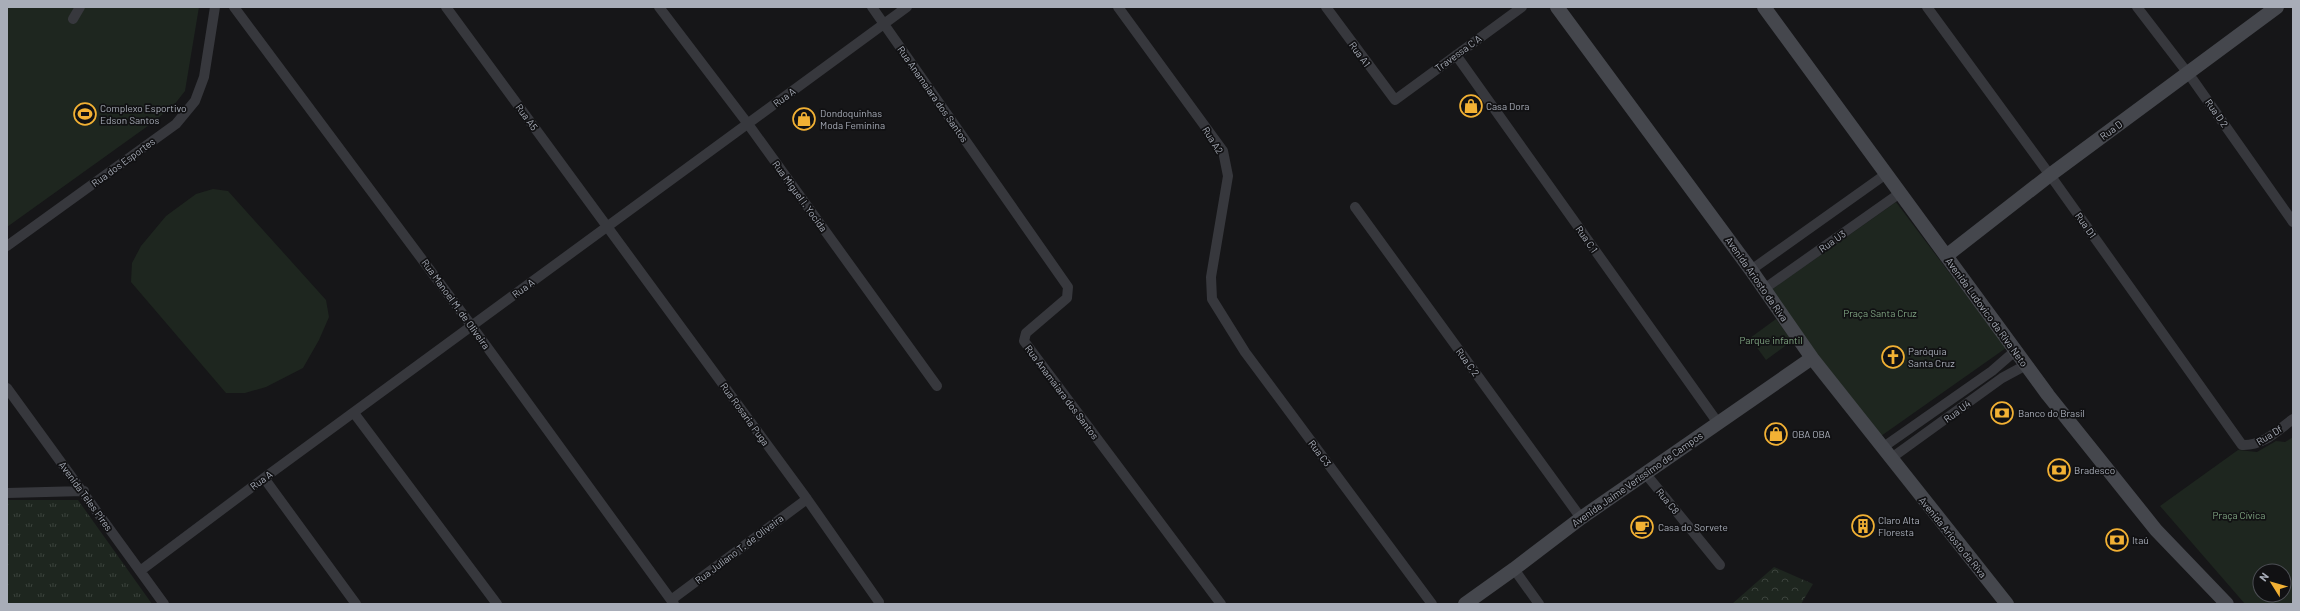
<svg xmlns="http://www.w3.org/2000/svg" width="2300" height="611" viewBox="0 0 2300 611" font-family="Barlow,sans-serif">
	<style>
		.grass { fill: url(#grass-tufts) }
		.forest { fill: url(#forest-crowns) }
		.green { fill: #1e261f; fill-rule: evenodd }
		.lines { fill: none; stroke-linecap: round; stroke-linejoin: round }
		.street { stroke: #37383d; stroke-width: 10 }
		.secondary { stroke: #45474d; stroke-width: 14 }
		.labels { text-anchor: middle; stroke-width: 3.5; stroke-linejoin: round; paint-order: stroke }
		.street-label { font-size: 10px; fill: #a8adb8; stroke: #111113 }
		.poi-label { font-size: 10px; fill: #a8adb8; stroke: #111113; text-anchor: start }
		.park-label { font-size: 10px; fill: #7fa381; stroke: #111113 }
	</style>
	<defs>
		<pattern id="grass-tufts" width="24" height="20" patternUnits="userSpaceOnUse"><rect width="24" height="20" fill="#1e261f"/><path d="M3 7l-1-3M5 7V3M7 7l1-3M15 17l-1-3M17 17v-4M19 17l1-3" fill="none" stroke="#3c433d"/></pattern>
		<pattern id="forest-crowns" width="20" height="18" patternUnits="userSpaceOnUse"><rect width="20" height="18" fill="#1e261f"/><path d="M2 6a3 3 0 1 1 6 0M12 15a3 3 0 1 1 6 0" fill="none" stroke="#3c433d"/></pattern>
	</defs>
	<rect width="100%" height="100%" fill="#161618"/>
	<!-- grass -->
	<path class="grass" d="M 7,500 L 78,500 L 152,604 L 7,604 Z"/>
	<!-- forest -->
	<path class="forest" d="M 1774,567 L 1813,584 L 1801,604 L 1732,604 Z"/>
	<!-- green -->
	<path class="green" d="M 7,7 L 199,7 L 185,91 L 174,105 L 152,123 L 7,227 Z
		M 213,189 L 228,191 L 326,300 L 329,317 L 319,340 L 303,368 L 266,387 L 245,393 L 226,393 L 131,282 L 132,263 L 141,246 L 166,216 L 196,194 Z
		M 1896,202 L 2006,348 L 1881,436 L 1811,353 L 1771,290 Z
		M 1776,319 L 1792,341 L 1766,360 L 1750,338 Z
		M 2293,437 L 2293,604 L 2245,604 L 2160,506 L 2238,450 L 2257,452 L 2276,441 L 2285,442 ZM 2260,571 L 2284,571 L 2284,595 L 2260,595 Z"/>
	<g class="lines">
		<!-- street -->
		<path class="street" d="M 234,7 L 471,325 L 674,604
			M 446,7 L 807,499 L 879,602
			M 659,7 L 748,124 L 937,386
			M 872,7 L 1068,287 L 1067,298 L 1026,333 L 1024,341 L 1221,604
			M 1118,7 L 1223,151 L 1228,176 L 1211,277 L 1212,299 L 1245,352 L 1432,604
			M 1326,7 L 1395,100 L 1522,7
			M 1927,7 L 2055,182 L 2242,445 C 2263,446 2277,431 2293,419
			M 2137,7 L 2193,80 L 2293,222
			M 73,19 L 80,7
			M 1456,55 L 1718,423
			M 1355,207 L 1581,518
			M 7,246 L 176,124 L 195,101 L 204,77 L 215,7
			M 1751,270 L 1886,174
			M 1764,289 L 1900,193
			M 7,388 L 164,604
			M 354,413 L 497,604
			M 1882,448 L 1992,371 L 2015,351
			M 1890,459 L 2002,378 L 2026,365
			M 1645,473 L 1720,565
			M 264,478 L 356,604
			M 7,493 L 84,491
			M 1514,569 L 1539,604
			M 140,571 L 264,478 L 907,7
			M 671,600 L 807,499"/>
		<!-- secondary -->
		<path class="secondary" d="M 1557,7 L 1751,270 L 1812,358 L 2007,604
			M 1764,7 L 2048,395 L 2156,530 L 2227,604
			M 1946,256 L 2050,175 L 2277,7
			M 1465,604 L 1514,569 L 1581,518 L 1812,358"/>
	</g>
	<!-- icons -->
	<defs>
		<g id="shop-ring" transform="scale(1.15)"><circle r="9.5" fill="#111113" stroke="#f2b134" stroke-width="1.5"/><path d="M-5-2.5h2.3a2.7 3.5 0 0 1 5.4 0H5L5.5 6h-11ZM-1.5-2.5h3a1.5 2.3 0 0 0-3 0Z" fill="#f2b134"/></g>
		<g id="stadium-ring" transform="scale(1.15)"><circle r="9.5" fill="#111113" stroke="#f2b134" stroke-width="1.5"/><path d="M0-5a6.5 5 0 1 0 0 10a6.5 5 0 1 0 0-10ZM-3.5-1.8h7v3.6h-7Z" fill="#f2b134"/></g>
		<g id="church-ring" transform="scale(1.15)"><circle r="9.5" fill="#111113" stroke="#f2b134" stroke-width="1.5"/><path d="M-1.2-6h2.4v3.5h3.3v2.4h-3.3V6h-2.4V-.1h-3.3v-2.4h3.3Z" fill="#f2b134"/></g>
		<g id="bank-ring" transform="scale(1.15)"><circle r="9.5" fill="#111113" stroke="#f2b134" stroke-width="1.5"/><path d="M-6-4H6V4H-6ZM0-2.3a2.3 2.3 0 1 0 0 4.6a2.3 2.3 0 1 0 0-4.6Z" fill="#f2b134"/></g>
		<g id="building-ring" transform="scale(1.15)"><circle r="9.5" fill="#111113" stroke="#f2b134" stroke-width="1.5"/><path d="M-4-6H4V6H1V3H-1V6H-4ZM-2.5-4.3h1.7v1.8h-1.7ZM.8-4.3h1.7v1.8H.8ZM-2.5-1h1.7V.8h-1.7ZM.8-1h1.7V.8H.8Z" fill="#f2b134"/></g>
		<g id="cafe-ring" transform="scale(1.15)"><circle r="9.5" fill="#111113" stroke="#f2b134" stroke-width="1.5"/><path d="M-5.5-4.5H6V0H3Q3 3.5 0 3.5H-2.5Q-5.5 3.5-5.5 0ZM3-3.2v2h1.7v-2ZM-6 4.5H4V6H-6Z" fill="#f2b134"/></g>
	</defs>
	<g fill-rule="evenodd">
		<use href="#shop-ring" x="1471" y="106"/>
		<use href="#stadium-ring" x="85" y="114"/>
		<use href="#shop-ring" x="804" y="119"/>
		<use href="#church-ring" x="1893" y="357"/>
		<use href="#bank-ring" x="2002" y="413"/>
		<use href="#shop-ring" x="1776" y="434"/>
		<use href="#bank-ring" x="2059" y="470"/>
		<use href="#building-ring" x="1863" y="526"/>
		<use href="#cafe-ring" x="1642" y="527"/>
		<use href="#bank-ring" x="2117" y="540"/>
	</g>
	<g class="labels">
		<!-- street labels -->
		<g class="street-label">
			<text transform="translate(1458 53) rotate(-36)" y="4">Travessa C A</text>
			<text transform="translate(1360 54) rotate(54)" y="4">Rua A1</text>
			<text transform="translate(933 94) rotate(55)" y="4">Rua Anamaiara dos Santos</text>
			<text transform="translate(784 97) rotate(-36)" y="4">Rua A</text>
			<text transform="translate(2217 113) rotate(55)" y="4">Rua D 2</text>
			<text transform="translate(527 117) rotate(54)" y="4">Rua A5</text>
			<text transform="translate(2111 130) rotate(-36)" y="4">Rua D</text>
			<text transform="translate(1213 140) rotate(58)" y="4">Rua A2</text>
			<text transform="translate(123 162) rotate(-36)" y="4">Rua dos Esportes</text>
			<text transform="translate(800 196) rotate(54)" y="4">Rua Miguel I. Yocida</text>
			<text transform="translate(2086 225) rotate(55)" y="4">Rua D1</text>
			<text transform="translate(1587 239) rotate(55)" y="4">Rua C 1</text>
			<text transform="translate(1832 241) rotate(-35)" y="4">Rua U3</text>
			<text transform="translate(1757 279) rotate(55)" y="4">Avenida Ariosto da Riva</text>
			<text transform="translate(523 288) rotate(-36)" y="4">Rua A</text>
			<text transform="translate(456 304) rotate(54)" y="4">Rua Manoel M. de Oliveira</text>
			<text transform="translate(1987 312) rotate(54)" y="4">Avenida Ludovico da Riva Neto</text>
			<text transform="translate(1468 362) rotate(54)" y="4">Rua C 2</text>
			<text transform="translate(1062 392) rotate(53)" y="4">Rua Anamaiara dos Santos</text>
			<text transform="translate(1957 411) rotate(-36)" y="4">Rua U4</text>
			<text transform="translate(745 414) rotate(54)" y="4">Rua Rosaria Puga</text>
			<text transform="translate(2269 435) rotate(-32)" y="4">Rua Df</text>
			<text transform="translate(1320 453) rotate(53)" y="4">Rua C3</text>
			<text transform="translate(1637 479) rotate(-35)" y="4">Avenida Jaime Veríssimo de Campos</text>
			<text transform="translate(261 480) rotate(-37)" y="4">Rua A</text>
			<text transform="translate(86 496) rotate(54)" y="4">Avenida Teles Pires</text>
			<text transform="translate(1668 501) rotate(51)" y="4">Rua C8</text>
			<text transform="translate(1953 537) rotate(51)" y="4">Avenida Ariosto da Riva</text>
			<text transform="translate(739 549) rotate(-37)" y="4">Rua Juliano T. de Oliveira</text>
		</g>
		<!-- poi labels -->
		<g class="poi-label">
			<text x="1486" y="110">Casa Dora</text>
			<text x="100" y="112">Complexo Esportivo<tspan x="100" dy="12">Edson Santos</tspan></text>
			<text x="820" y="117">Dondoquinhas<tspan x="820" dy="12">Moda Feminina</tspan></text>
			<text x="1908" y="355">Paróquia<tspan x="1908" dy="12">Santa Cruz</tspan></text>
			<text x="2018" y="417">Banco do Brasil</text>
			<text x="1792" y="438">OBA OBA</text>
			<text x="2074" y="474">Bradesco</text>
			<text x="1878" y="524">Claro Alta<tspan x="1878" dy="12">Floresta</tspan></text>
			<text x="1658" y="531">Casa do Sorvete</text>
			<text x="2132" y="544">Itaú</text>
		</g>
		<!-- park labels -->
		<g class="park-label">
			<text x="1880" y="317">Praça Santa Cruz</text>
			<text x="1771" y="344">Parque infantil</text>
			<text x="2239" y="519">Praça Cívica</text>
		</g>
	</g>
	<!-- border -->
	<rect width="2300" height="611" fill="none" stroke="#a8adb8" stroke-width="16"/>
	<!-- north arrow -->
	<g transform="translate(2272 583) rotate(307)"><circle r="19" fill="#111113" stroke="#4d4f55"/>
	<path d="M0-3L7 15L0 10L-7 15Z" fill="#f2b134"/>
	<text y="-6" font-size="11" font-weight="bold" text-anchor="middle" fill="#a8adb8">N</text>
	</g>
</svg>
